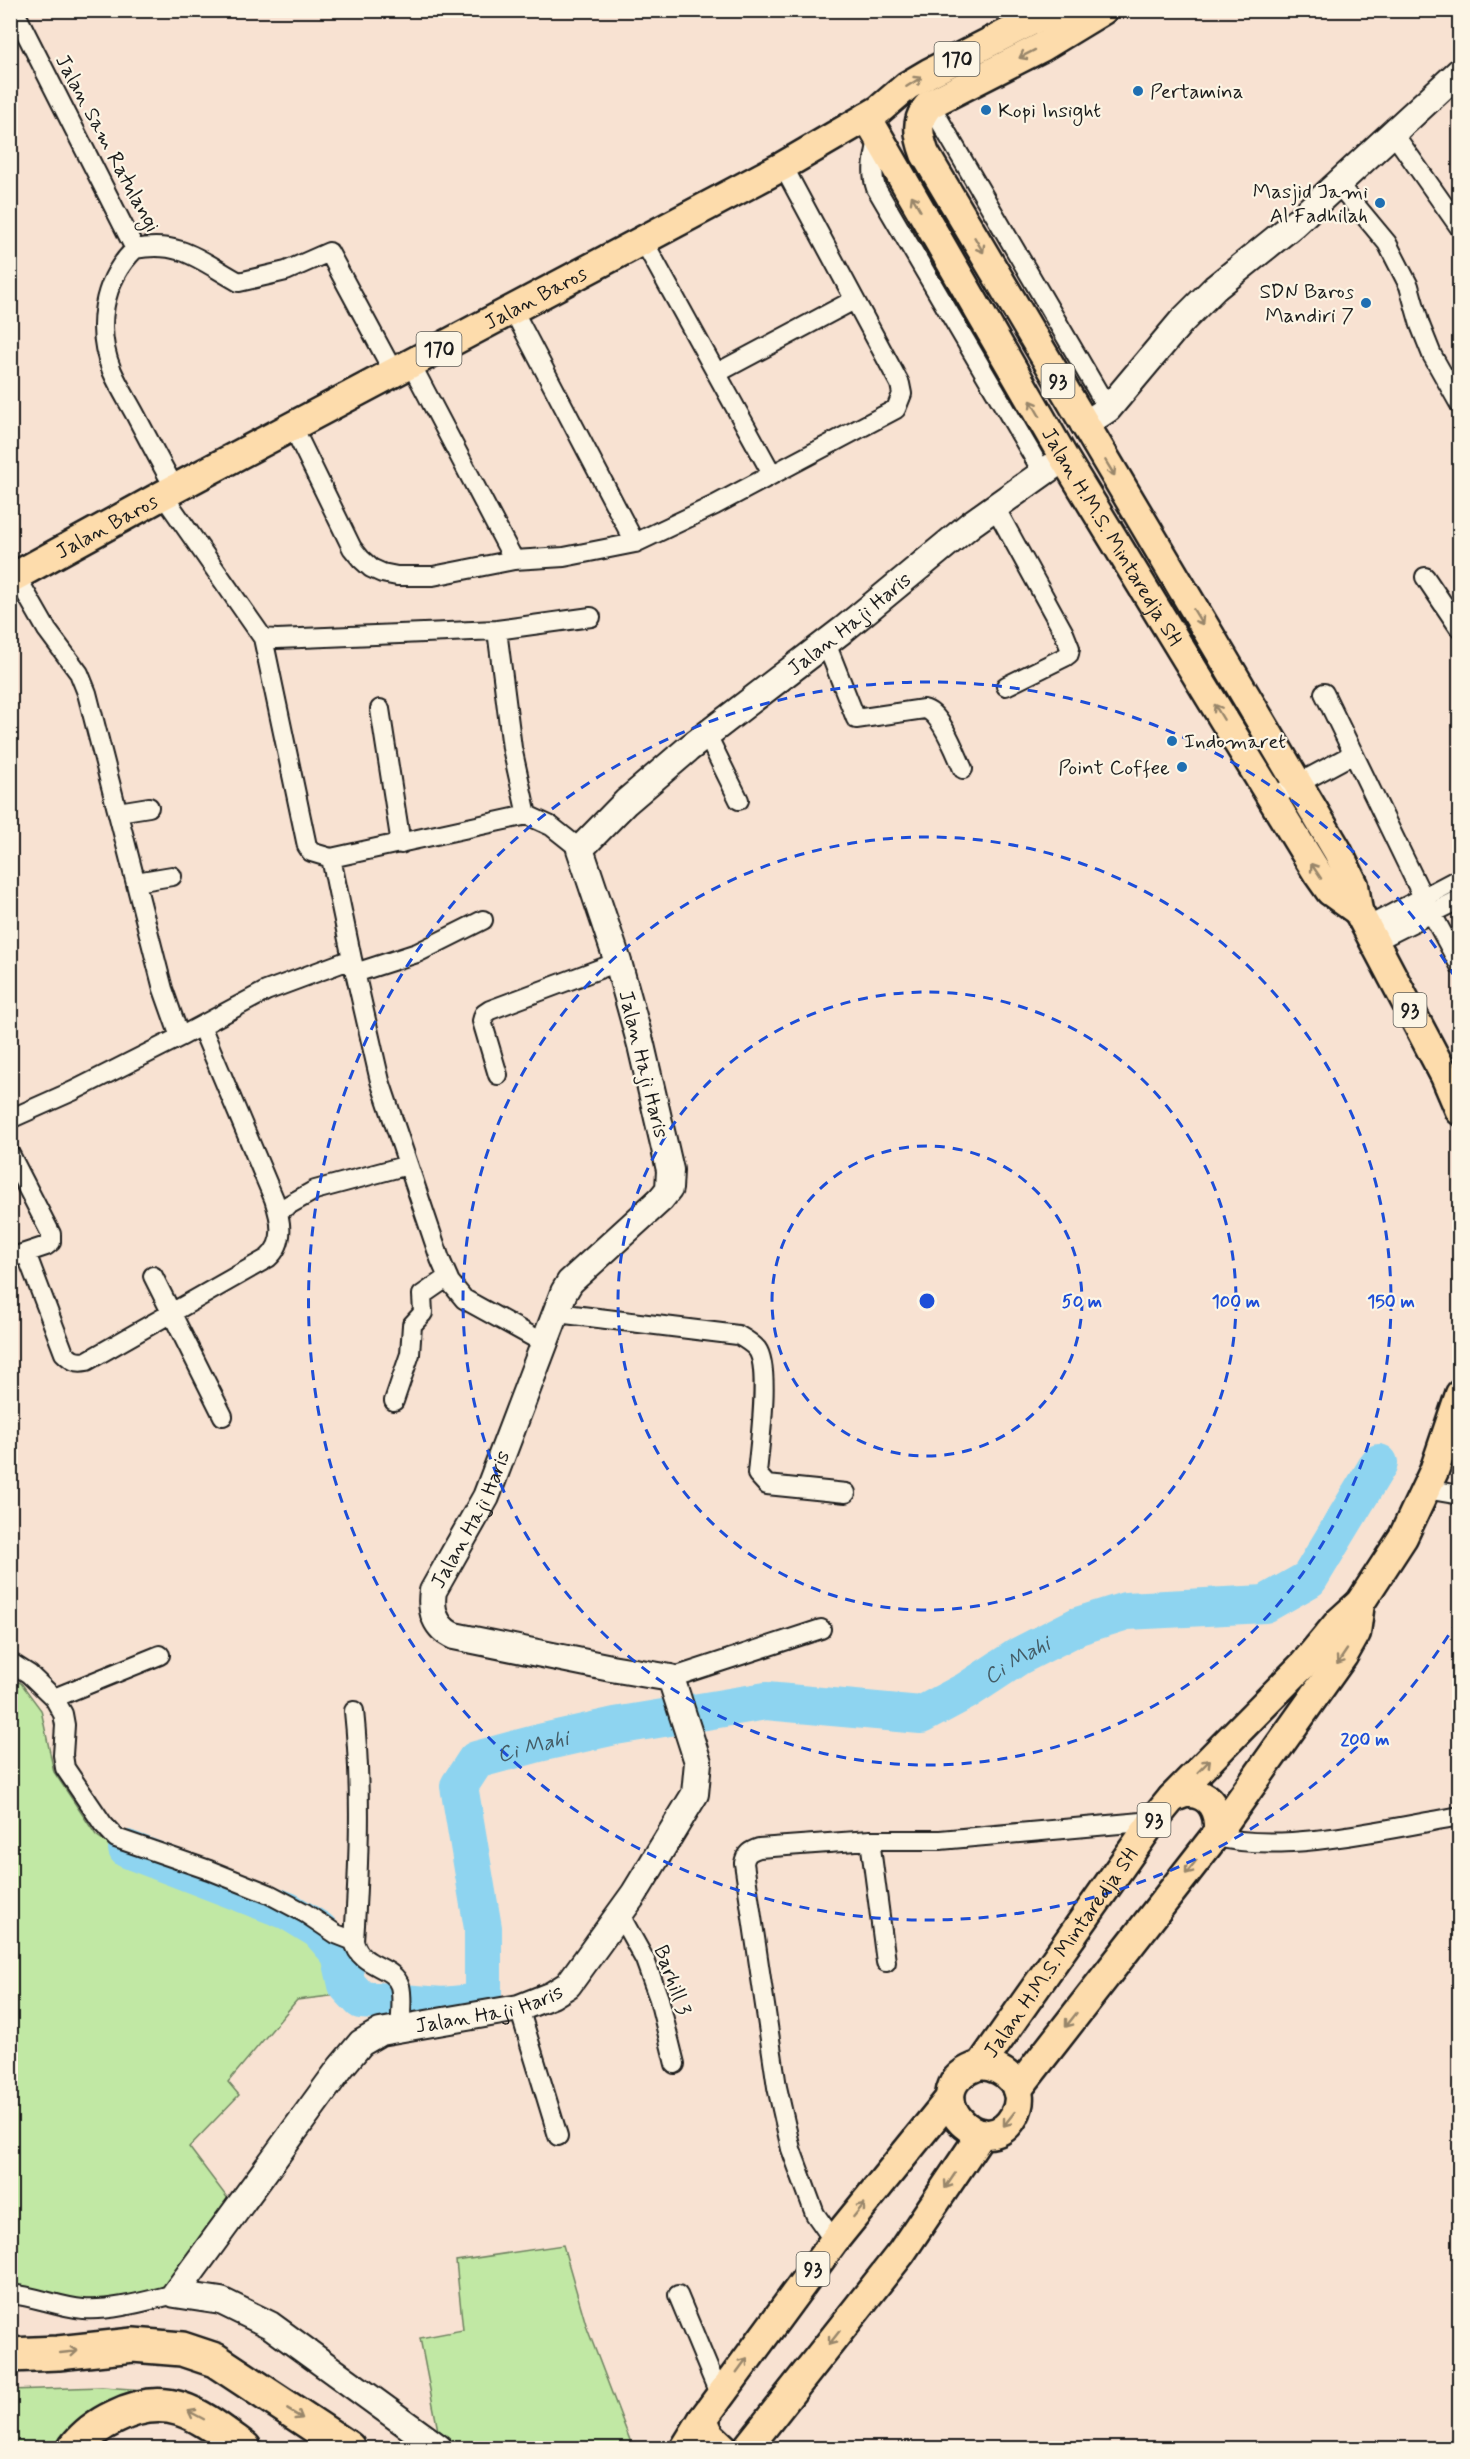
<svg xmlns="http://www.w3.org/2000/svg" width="1470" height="2459" viewBox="0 0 1470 2459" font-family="Mynerve,sans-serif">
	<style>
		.green { fill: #c1e8a4; stroke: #6e8260; stroke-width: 1.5 }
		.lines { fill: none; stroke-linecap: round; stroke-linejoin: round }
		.river { stroke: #8ed4f0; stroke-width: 38 }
		.street-casing { stroke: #1c1c1c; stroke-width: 22 }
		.secondary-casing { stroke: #1c1c1c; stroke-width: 30 }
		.primary-casing { stroke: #1c1c1c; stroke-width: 33 }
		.highway-casing { stroke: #1c1c1c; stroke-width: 38 }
		.street { stroke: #fcf5e5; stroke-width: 18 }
		.secondary { stroke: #fcf5e5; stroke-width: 26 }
		.primary { stroke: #fddcac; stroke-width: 28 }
		.highway { stroke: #fddcac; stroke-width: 33 }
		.oneway { stroke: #98866b }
		.ring { fill: none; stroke: #1d4ed8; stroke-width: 3; stroke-dasharray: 10 8 }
		.poi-dot { fill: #1f6fb2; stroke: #fcf5e5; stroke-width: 2 }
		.labels { text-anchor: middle; stroke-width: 4.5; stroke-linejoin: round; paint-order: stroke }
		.shield { fill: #fcf5e5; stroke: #5f5d58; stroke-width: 1.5 }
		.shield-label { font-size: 20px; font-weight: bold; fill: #1c1c1c }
		.poi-label { font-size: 21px; fill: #1c1c1c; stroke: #fcf5e5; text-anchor: start }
		.street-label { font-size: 21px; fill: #1c1c1c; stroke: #fcf5e5 }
		.water-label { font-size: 22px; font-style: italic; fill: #445c66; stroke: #fcf5e5 }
		.centre { fill: #1d4ed8; stroke: #fcf5e5; stroke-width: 3 }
		.ring-label { font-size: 18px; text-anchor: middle; font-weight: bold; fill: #1d4ed8; stroke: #fcf5e5; stroke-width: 4.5; stroke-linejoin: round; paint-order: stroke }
	</style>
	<rect width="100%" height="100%" fill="#f8e2d2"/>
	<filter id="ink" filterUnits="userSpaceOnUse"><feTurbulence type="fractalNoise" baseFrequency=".0167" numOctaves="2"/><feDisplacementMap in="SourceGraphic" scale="12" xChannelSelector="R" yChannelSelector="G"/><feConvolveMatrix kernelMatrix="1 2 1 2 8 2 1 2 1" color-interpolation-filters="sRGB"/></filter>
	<g filter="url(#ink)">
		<!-- green -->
		<path class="green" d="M 11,1679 L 21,1683 L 41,1710 L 54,1772 L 96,1835 L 131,1860 L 284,1916 L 327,1951 L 338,1968 L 338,1995 L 297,2000 L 228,2082 L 239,2095 L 189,2147 L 232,2204 L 174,2288 L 93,2305 L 11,2291 L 10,2144 L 13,2142 L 10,2139 Z
			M 563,2245 L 587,2328 L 633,2448 L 452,2448 L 440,2441 L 420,2338 L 463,2330 L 456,2261 Z
			M 102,2387 L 146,2390 C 115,2399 78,2424 55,2448 L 11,2448 L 10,2390 Z"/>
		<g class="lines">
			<!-- river -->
			<path class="river" id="s1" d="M 127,1849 L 288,1911 L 319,1930 L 340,1954 L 347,1985 L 361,2000 L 443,2006 L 483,2002 L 483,1928 L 459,1786 L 476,1760 L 539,1743 L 615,1726 L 766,1701 L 921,1715 L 966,1691 L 1019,1656 L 1078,1626 L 1126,1611 L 1265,1604 L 1309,1579 L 1379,1463"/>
			<!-- street casing -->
			<g class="street-casing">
				<path id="street" d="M 14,10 L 135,249
					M 930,104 L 1108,409
					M 1394,134 L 1460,228
					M 878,139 C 875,155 870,171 876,188 L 1043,473
					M 1338,184 L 1387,243 L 1409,286 L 1420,325 L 1432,355 L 1460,405
					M 643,240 L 772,474
					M 135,249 C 182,240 202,262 239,282 L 286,271 L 329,252 L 394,373
					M 135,249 C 102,281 95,329 112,371 C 119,387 128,401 136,416 C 149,441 162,465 175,489
					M 513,310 L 635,543
					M 411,364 L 514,560
					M 717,373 L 854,300
					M 293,427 L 352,548 L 361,559 L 371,568 L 382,573 L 397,576 L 433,576 L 514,560 L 564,557 L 635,543 L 715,505 L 896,409 L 902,394 L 900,384 L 783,166
					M 163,495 L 263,638 L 307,846 L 311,852 L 331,858 L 527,815 L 551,826 L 580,849
					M 995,507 L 1064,633 L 1070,648 L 1069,654 L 1065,657 L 1006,686
					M 16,576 L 47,630 L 79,673 L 87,693 L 163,989 L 180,1037 L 266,991 L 352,959 L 331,858
					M 1425,577 L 1460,629
					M 497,630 L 512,748 L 527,815
					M 263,638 L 277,639 L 497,630 L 591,617
					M 826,643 L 856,719 L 924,709 C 941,712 956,754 963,769
					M 1324,693 L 1423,897 L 1460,966
					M 380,709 L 401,844
					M 707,735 L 739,800
					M 1271,798 L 1353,754
					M 118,812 L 149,807
					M 136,882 L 172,876
					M 1367,927 L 1460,878
					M 1374,942 L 1460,899
					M 352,959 L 380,1081 L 440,1259 L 450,1282 L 464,1299 L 544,1343
					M 355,973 L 417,953 L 483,920
					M 498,1075 L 482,1021 L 484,1014 L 490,1010 L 618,962
					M 10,1119 L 73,1091 L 180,1037
					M 10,1154 L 51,1234 L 51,1242 L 46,1246 L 10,1258
					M 278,1211 L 315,1190 L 408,1165
					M 26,1253 L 64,1353 C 72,1361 76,1363 87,1361 L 268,1258 C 286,1242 281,1220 274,1199 L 201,1026
					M 153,1276 L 223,1416
					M 557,1313 L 738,1335 C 745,1339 752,1343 757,1349 C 771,1368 759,1447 757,1474 L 767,1485 L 846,1493
					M 394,1401 L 410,1354 L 412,1325 L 423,1313 L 422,1295 L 448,1277
					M 1425,1489 L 1460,1495
					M 10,1662 L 29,1674 L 54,1698 L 160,1655
					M 671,1678 L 821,1629
					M 54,1698 L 63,1714 L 65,1725 L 63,1755 L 65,1768 L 103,1824 L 116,1838 L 209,1870 L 269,1894 L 305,1913 L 336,1934 L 354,1941
					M 354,1711 C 362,1788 359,1864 354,1941 C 360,1969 393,1964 400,1986 C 403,1998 401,2015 400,2028
					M 1215,1836 C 1279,1855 1392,1828 1460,1816
					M 870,1840 L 886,1962
					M 620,1915 L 645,1960 L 659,1999 L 675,2064
					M 519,2008 L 558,2136
					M 834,2241 L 815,2214 L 791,2149 L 777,2087 L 744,1863 C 746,1853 750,1851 759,1848 L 870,1840 L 940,1840 L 1153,1821
					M 10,2294 C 35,2296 59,2307 83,2309 C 113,2311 146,2301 175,2294
					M 678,2295 L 720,2396"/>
			</g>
			<!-- secondary casing -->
			<g class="secondary-casing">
				<g id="secondary">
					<path d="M 1084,425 L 1108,409 L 1181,322 L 1215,288 L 1293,225 L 1460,71"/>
					<path id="s2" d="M 439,2448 L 270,2325 L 221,2301 L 175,2294 L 341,2067 L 361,2043 L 380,2032 L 519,2008 L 552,1995 L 568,1985 L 634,1894 L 695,1794 L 698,1762 L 671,1678 L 611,1668 L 454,1636 C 435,1628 430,1610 433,1591 L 486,1497 L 564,1292 L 570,1282 L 661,1199 L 669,1189 L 670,1170 L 641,1045 L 618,962 L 580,849 L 626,802 L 688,749 L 844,629 L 971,524 L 1064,458"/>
				</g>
			</g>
			<!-- primary casing -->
			<g class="primary-casing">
				<g id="primary">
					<path d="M 1103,10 L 1042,47 L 930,104 C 915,119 918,135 925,154 L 1337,850 L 1354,885 L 1358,911 L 1445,1076 L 1460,1111"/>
					<path id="s3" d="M 867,117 L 1064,458 L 1318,874 L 1330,891 L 1358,911"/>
					<path id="s4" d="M 10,579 L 163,495 L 783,166 L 879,110 L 907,86 L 929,73 L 1053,10"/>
					<path d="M 1172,1798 C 1177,1796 1185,1792 1190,1793 C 1211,1794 1219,1812 1218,1830"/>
					<path id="s5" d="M 981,2065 C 1007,2067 1029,2089 1014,2116 C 984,2170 908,2087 981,2065 L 1153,1821 L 1172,1798 L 1305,1663 L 1339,1622 L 1360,1603 L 1403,1537 L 1434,1471 L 1460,1394"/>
					<path d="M 1017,2090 L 1215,1836 L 1343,1656 L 1356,1633 L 1360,1603"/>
					<path d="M 703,2419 L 710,2435 L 724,2448"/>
					<path d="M 685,2448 L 703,2419 L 834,2241 L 950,2098"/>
					<path d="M 747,2448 L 901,2253 L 982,2133"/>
				</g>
			</g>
			<!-- highway casing -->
			<g class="highway-casing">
				<path id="highway" d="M 10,2355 L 58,2353 L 133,2345 L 182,2349 L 215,2360 L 348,2448
					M 75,2448 C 85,2435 100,2424 115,2417 C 170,2389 200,2416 244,2448"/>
			</g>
			<!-- street -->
			<use href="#street" class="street"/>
			<!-- secondary -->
			<use href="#secondary" class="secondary"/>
			<!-- primary -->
			<use href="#primary" class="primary"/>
			<!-- highway -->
			<use href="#highway" class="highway"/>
		</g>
		<!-- one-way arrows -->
		<defs><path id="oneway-shaft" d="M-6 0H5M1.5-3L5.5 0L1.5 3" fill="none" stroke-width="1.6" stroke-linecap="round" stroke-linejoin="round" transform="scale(1.5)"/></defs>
		<g class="oneway">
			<use href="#oneway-shaft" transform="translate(1027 54) rotate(153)"/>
			<use href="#oneway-shaft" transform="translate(914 82) rotate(-32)"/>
			<use href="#oneway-shaft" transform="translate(916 203) rotate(-120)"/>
			<use href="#oneway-shaft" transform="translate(979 245) rotate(60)"/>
			<use href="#oneway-shaft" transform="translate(1035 408) rotate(-120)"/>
			<use href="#oneway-shaft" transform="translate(1110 468) rotate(59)"/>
			<use href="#oneway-shaft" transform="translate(1198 617) rotate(59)"/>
			<use href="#oneway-shaft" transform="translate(1219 712) rotate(-121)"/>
			<use href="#oneway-shaft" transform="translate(1316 871) rotate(-124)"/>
			<use href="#oneway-shaft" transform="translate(1342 1657) rotate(124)"/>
			<use href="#oneway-shaft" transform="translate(1204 1766) rotate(-45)"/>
			<use href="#oneway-shaft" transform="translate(1191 1867) rotate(128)"/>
			<use href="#oneway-shaft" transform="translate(1071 2020) rotate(128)"/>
			<use href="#oneway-shaft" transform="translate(1009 2119) rotate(128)"/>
			<use href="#oneway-shaft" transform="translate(950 2181) rotate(124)"/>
			<use href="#oneway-shaft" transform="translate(859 2210) rotate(-51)"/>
			<use href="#oneway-shaft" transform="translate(834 2338) rotate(128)"/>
			<use href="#oneway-shaft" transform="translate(69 2352) rotate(-6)"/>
			<use href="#oneway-shaft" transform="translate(742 2365) rotate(-54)"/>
			<use href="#oneway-shaft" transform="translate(295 2414) rotate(31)"/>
			<use href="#oneway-shaft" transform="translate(196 2415) rotate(-152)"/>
		</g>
	</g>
	<!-- distance rings -->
	<g class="ring">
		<circle cx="927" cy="1301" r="155"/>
		<circle cx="927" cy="1301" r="309"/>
		<circle cx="927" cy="1301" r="464"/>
		<path d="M1458 1620A619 619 0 1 1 1458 982"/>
	</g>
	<!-- markers -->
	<g class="poi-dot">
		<circle cx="1138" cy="91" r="6"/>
		<circle cx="986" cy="110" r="6"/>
		<circle cx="1380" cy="203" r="6"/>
		<circle cx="1366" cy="303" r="6"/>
		<circle cx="1172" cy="741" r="6"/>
		<circle cx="1182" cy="767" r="6"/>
	</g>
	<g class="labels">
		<!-- shield labels -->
		<g class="shield">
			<rect x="934.5" y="42" width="45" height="34" rx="4.5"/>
			<rect x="416.5" y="332" width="45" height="34" rx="4.5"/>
			<rect x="1041.5" y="364" width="33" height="34" rx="4.5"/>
			<rect x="1393.5" y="993" width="33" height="34" rx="4.5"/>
			<rect x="1137.5" y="1803" width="33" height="34" rx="4.5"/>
			<rect x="796.5" y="2252" width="33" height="34" rx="4.5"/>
		</g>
		<g class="shield-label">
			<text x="957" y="66">170</text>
			<text x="439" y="356">170</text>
			<text x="1058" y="388">93</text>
			<text x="1410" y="1017">93</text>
			<text x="1154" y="1827">93</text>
			<text x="813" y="2276">93</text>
		</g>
		<!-- poi labels -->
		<g class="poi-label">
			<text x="1150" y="98">Pertamina</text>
			<text x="998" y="117">Kopi Insight</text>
			<text x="1368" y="198" text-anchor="end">Masjid Jami<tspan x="1368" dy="24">Al Fadhilah</tspan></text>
			<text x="1354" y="298" text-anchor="end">SDN Baros<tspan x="1354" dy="24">Mandiri 7</tspan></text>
			<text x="1184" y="748">Indomaret</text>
			<text x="1170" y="774" text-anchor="end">Point Coffee</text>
		</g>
		<!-- street labels -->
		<g class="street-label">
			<text transform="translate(108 143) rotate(62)" y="7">Jalan Sam Ratulangi</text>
			<text dy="7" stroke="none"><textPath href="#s4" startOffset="596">Jalan Baros</textPath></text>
			<text dy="7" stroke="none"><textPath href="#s4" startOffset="110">Jalan Baros</textPath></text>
			<text dy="7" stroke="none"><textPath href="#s3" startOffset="486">Jalan H.M.S. Mintaredja SH</textPath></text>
			<text dy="7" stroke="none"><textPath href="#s2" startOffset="2644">Jalan Haji Haris</textPath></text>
			<text transform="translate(644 1064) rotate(76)" y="7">Jalan Haji Haris</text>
			<text dy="7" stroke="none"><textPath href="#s2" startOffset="1546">Jalan Haji Haris</textPath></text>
			<text dy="7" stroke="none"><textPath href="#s5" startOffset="350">Jalan H.M.S. Mintaredja SH</textPath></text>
			<text transform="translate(673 1980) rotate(70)" y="7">Barhill 3</text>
			<text dy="7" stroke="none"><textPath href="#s2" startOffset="756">Jalan Haji Haris</textPath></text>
		</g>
		<!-- water labels -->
		<g class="water-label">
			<text dy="8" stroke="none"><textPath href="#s1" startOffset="1227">Ci Mahi</textPath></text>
			<text dy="8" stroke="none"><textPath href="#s1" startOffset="723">Ci Mahi</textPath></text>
		</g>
	</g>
	<circle cx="927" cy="1301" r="9" class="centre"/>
	<g class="ring-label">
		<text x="1082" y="1307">50 m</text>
		<text x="1236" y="1307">100 m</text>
		<text x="1391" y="1307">150 m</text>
		<text x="1365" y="1745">200 m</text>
	</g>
	<!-- margin -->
	<rect width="1470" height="2459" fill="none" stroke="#fcf5e5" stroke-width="36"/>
	<rect x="18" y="18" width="1434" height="2423" fill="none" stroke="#1c1c1c" stroke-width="2" filter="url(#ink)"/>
</svg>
